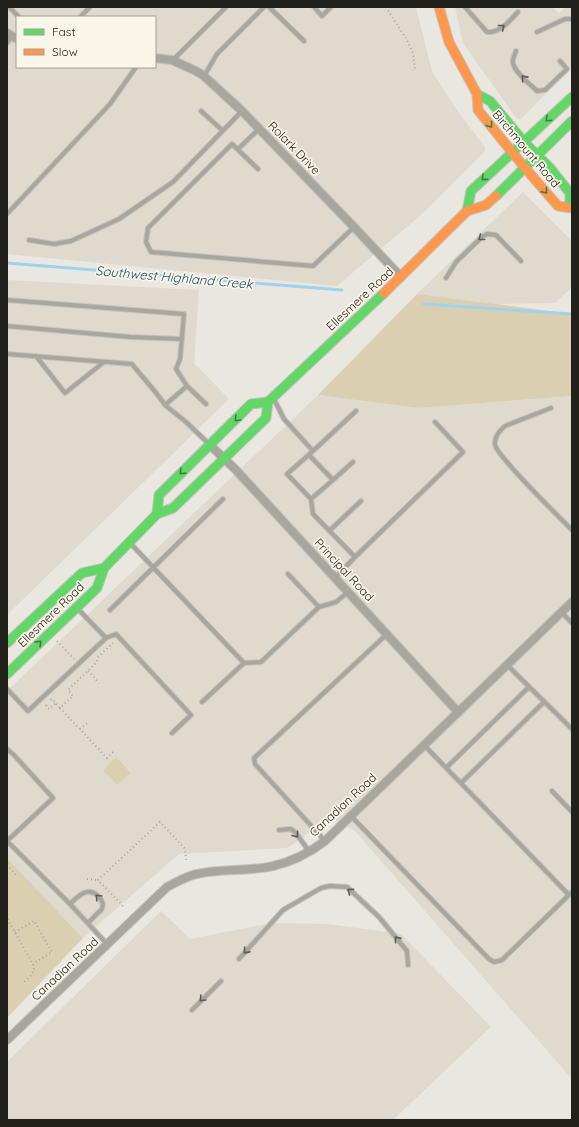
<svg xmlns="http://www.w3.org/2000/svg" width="579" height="1127" viewBox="0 0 579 1127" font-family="Quicksand,sans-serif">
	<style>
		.built { fill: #dfdacd; fill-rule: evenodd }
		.green { fill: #dbcfb2 }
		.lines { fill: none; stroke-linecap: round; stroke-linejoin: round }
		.stream { stroke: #9ed2ed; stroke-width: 3 }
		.lane-casing { stroke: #c4c2bd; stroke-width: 6 }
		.street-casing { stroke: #c4c2bd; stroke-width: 10 }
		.fast-casing { stroke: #c4c2bd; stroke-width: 11 }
		.slow-casing { stroke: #c4c2bd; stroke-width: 11 }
		.path { stroke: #aaa69f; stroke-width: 2; stroke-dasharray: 1 3; stroke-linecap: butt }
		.lane { stroke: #a9a69d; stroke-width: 4 }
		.street { stroke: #a9a69d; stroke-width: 8 }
		.fast { stroke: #63d668; stroke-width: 9 }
		.slow { stroke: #ff974d; stroke-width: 9 }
		.oneway { stroke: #5e5c56 }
		.oneway2 { stroke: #427b42 }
		.labels { text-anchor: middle; stroke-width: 3.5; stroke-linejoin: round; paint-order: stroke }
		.street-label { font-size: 12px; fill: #21201b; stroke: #faf5e9 }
		.water-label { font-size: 13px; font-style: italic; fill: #124e6a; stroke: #faf5e9 }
	</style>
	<rect width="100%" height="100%" fill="#e9e7e0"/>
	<!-- built -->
	<path class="built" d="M 7,7 L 416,7 L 432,71 L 456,109 L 485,147 L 485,151 L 422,214 L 337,286 L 7,254 ZM 17,17 L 155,17 L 155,67 L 17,67 Z
		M 455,7 L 553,7 L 559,13 L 566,7 L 569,7 L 572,10 L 572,67 L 520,120 L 514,115 L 463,43 Z
		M 523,192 L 572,241 L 572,287 L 555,303 L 496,304 L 417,294 Z
		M 7,280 L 199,290 L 194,363 L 229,399 L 7,615 Z
		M 318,395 L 418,408 L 572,396 L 572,1079 L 354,830 L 332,818 L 287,848 L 179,854 L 83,938 L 7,858 L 7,691 Z
		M 161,911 L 190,939 L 272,923 L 328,924 L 401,934 L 491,1027 L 393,1120 L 7,1120 L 7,1062 Z"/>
	<!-- green -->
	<path class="green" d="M 417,294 L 496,304 L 572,314 L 572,396 L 418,408 L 318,395 Z
		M 116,757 L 131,773 L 117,785 L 103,770 Z
		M 7,858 L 83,938 L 7,1018 Z"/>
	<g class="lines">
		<!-- stream -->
		<path class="stream" d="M 7,263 L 342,290
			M 424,304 L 572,314"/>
		<!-- lane casing -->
		<g class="lane-casing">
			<path id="lane" d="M 9,7 L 18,16
				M 269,7 L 304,41
				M 314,7 L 322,16 L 331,7
				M 465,7 L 487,32 C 501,33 509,21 518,12
				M 80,17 L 90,7
				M 537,32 L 565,19 L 572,19
				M 7,43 L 12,36
				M 516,51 C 515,54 512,59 513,63 C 515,73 530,84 537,91 L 545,90 L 567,69 L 560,61
				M 173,60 L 226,7
				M 204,76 L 217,54 L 264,7
				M 201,111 L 222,130
				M 238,149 L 259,129
				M 258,169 L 232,144 L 148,228 L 146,242 L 151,252 L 313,266 L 354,227
				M 7,214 L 110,104 L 136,67
				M 29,240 L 54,244 L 71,241 L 119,219 L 173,182 L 242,111
				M 446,278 L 456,262 L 482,237 L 487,234 L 496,235 L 521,261
				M 7,300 L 184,314 L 180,359 L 176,369 L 187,386 L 165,405 L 186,422 L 208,443
				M 7,326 L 130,337 L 182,339
				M 7,354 L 132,364 C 143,378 155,390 165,405
				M 36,356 L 65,393 L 104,362
				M 187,386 L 206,404
				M 274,399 L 284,419 L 313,451 L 287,474 L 311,499 L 313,514 L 355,557 L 463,452 L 435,422
				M 551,408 L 505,426 C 499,431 494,437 495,445 C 498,457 559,517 572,530
				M 313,451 L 356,411
				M 309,455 L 333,480 L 311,499
				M 333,480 L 353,462
				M 329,531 L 361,501
				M 131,544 L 244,663 L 202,702
				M 335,578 L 355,557
				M 319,607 L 336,602 L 348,592
				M 78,609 L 106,638
				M 110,610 L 223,499
				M 561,612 L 572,623
				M 244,663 L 261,662 L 319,607 L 288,574
				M 507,665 L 572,729
				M 7,689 L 28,711 L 106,638 L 116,634 L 191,715 L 172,733
				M 424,745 L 569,895
				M 7,749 L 14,755 L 53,798 L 7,841
				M 447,767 L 529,687
				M 461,783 L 544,702
				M 552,791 L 572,812
				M 351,816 L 489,959 L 494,962 L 502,960 L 572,892
				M 279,830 L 291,829 L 295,832 L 309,851
				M 7,841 L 70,904 L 107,944
				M 325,841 L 255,764 L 254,758 L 387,634
				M 70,904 C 78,896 88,886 98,896 C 101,899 102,900 103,904 L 102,909 L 88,923
				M 239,959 L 283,910 L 321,888 L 330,886 L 347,887 L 379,917 L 407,951 L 408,965
				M 192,1010 L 221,981"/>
		</g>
		<!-- street casing -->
		<g class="street-casing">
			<path id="street" d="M 7,33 L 17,39
				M 155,58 L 172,60 L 196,71 L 204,76 L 242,111 L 354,227 L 401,277
				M 210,445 L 236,470 L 458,712
				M 7,1040 L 167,887 C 177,882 186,876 197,874 C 222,868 248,872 273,866 C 292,862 309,853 325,841 L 572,602"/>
		</g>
		<!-- fast casing -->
		<g class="fast-casing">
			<path id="fast" d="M 477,94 L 490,101 L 524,142 L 550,168 L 570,193 L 570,207
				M 496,196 L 572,121
				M 467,211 L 471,191 L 572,97
				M 157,514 L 159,495 L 251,404 L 268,402 L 384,293
				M 7,643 L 82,573 L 104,568
				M 7,674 L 97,588 L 104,568 L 157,514 L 173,508 L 266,418 L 268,402"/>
		</g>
		<!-- slow casing -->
		<g class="slow-casing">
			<path id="slow" d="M 439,7 L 449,42 L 477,94 L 478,110 L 525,168 L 558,206 L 572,208
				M 384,293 L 467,211 L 486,205 L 496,196"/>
		</g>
		<!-- path -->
		<path class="path" d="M 386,7 L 408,42 L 413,53 L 415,70
			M 57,641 L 74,659
			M 88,671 L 99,683
			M 51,700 L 52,699 L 60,708 L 73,696 L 68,690 L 96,663 L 98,657 L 113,643
			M 46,705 L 49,709 L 56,703
			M 60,708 L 107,758 L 115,750
			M 80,729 L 89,722
			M 7,865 L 17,876
			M 87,879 L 98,880
			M 123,906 L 98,880 L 160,822 L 185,849 L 186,860
			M 7,915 L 9,922 L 34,966 C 34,974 29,978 23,983
			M 15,932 L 34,921 L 52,952 L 33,964"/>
		<!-- lane -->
		<use href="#lane" class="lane"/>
		<!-- street -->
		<use href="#street" class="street"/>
		<!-- fast -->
		<use href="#fast" class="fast"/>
		<!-- slow -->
		<use href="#slow" class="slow"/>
	</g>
	<!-- one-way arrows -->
	<defs><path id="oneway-chevron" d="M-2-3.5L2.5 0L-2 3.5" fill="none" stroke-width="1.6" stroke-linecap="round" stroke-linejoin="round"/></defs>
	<g class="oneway">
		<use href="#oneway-chevron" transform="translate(502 27) rotate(-39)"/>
		<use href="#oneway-chevron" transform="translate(524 78) rotate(-132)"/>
		<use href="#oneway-chevron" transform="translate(481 238) rotate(142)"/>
		<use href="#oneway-chevron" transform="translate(296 835) rotate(52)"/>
		<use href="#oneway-chevron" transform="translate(350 891) rotate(-144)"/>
		<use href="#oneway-chevron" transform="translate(98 897) rotate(-134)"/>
		<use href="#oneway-chevron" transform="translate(397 939) rotate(-129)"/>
		<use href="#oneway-chevron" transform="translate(246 951) rotate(132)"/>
		<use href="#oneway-chevron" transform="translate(202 999) rotate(134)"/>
	</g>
	<g class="oneway2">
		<use href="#oneway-chevron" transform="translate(548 119) rotate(137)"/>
		<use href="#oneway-chevron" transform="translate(490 125) rotate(52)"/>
		<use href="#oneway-chevron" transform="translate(484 178) rotate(138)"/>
		<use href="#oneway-chevron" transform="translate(545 191) rotate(49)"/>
		<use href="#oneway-chevron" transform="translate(237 419) rotate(135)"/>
		<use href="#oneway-chevron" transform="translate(182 472) rotate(135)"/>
		<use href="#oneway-chevron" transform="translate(39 643) rotate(-44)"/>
	</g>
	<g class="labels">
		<!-- street labels -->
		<g class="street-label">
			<text transform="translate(294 148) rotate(46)" y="4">Rolark Drive</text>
			<text transform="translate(526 149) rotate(50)" y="4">Birchmount Road</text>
			<text transform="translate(360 299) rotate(-43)" y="4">Ellesmere Road</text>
			<text transform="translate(344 570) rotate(47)" y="4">Principal Road</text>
			<text transform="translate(51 615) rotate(-44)" y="4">Ellesmere Road</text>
			<text transform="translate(343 805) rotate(-43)" y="4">Canadian Road</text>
			<text transform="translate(65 969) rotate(-43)" y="4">Canadian Road</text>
		</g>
		<!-- water labels -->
		<g class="water-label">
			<text transform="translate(174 277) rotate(5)" y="5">Southwest Highland Creek</text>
		</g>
	</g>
	<!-- border -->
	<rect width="579" height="1127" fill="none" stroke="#21201b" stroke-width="16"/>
	<!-- legend -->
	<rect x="16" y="16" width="140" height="52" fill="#faf5e9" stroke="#a3a097"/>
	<rect x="24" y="29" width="20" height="6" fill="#63d668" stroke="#a3a097"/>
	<text x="52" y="36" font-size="12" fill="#21201b">Fast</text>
	<rect x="24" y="49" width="20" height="6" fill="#ff974d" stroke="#a3a097"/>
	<text x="52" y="56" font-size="12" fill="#21201b">Slow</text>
</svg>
